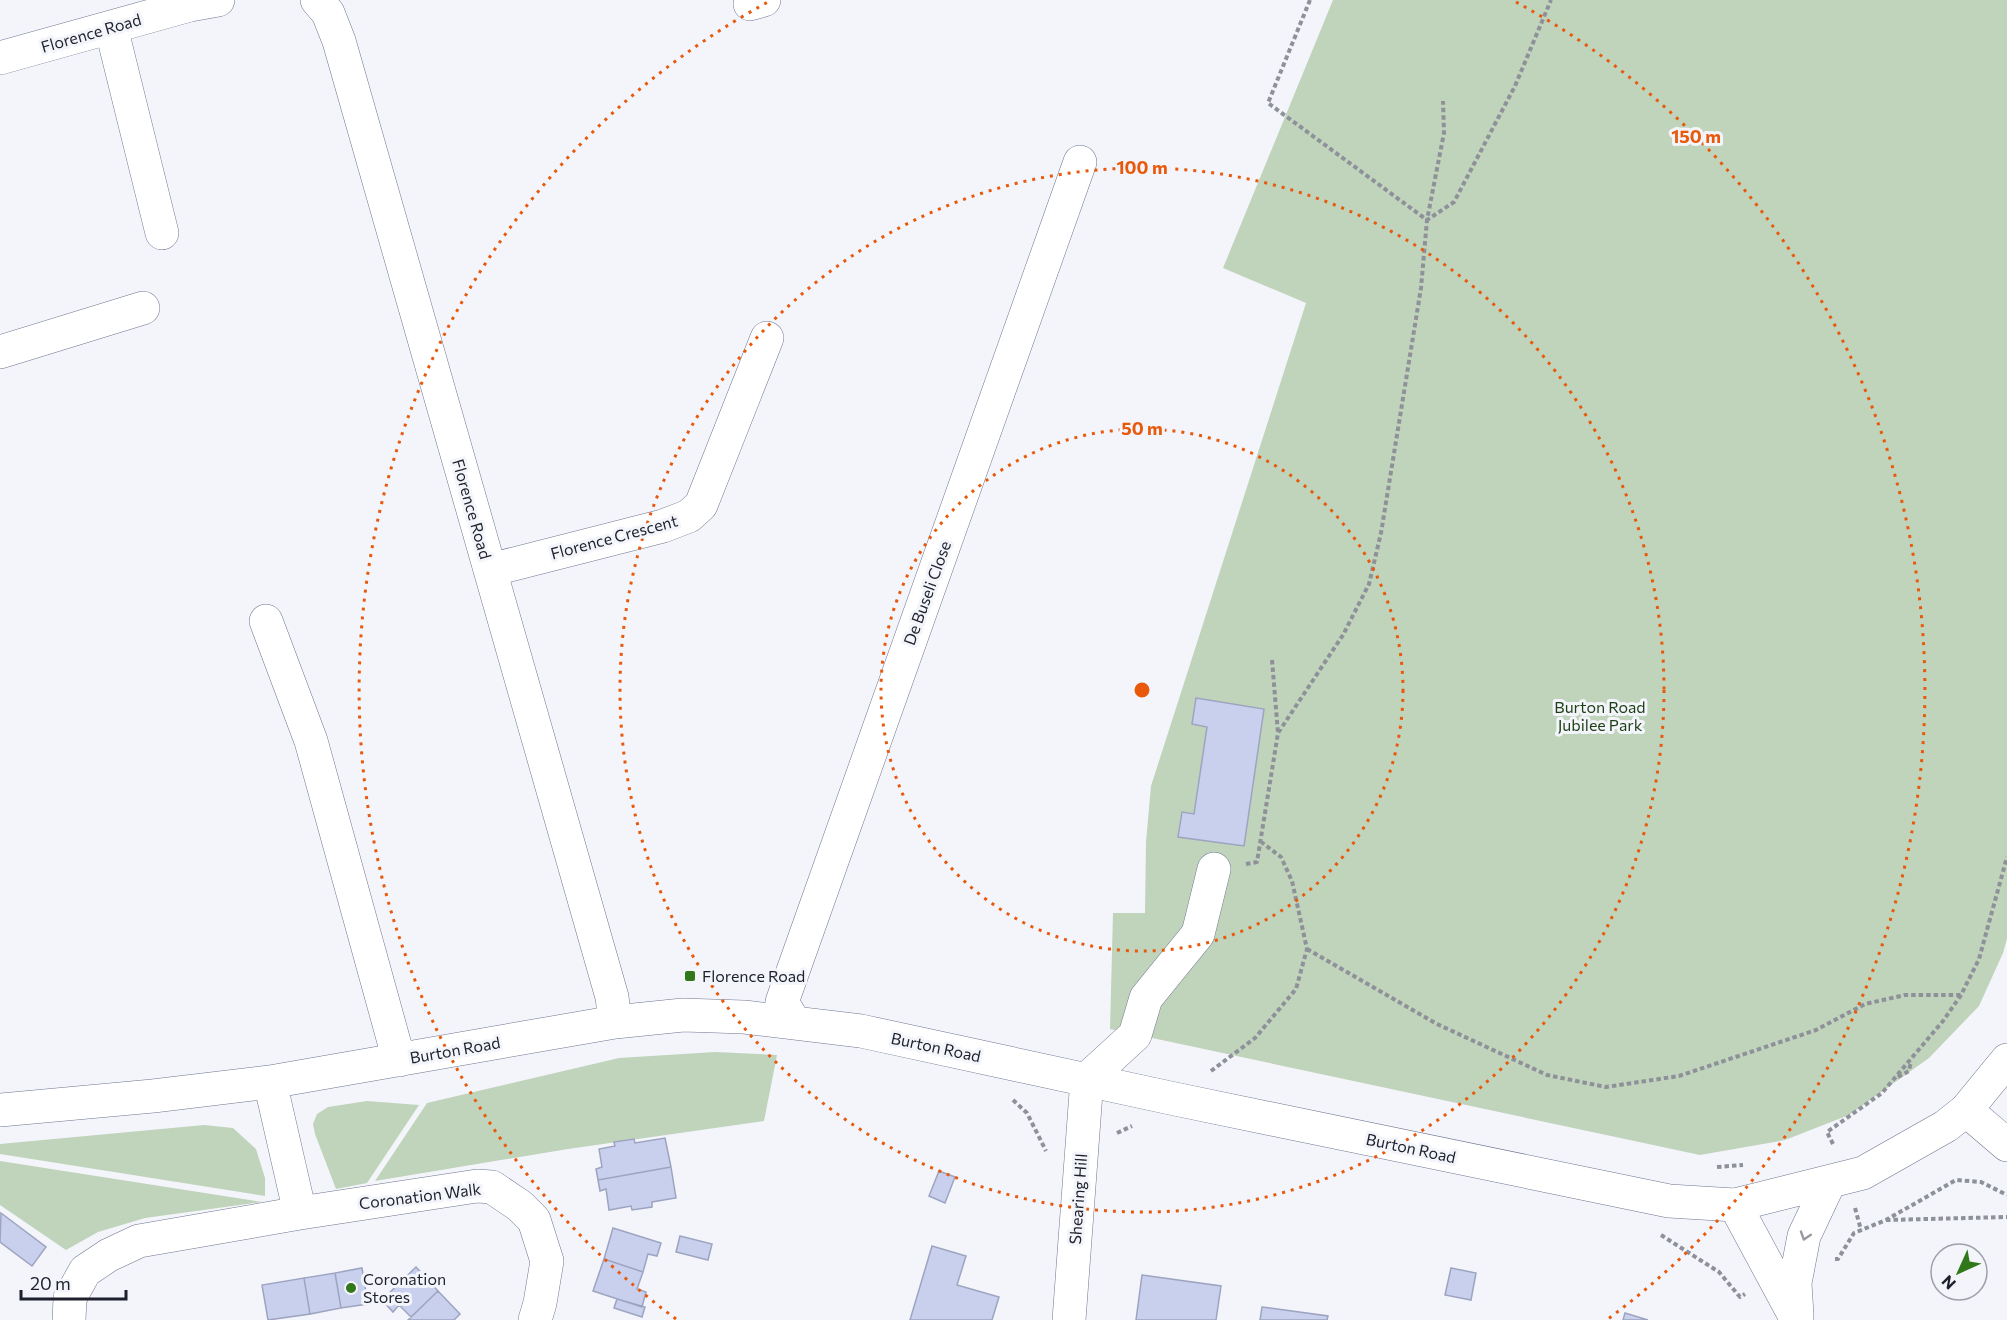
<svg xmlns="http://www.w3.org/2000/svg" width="2007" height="1320" viewBox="0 0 2007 1320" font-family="Commissioner,sans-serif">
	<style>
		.green { fill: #c0d3bb }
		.building { fill: #c9d0ee; stroke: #9da4c0; stroke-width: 1.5 }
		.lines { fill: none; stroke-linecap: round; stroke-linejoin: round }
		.minor-casing { stroke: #6f758f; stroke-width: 34 }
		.major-casing { stroke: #6f758f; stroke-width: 34 }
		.path { stroke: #8e9199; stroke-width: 4; stroke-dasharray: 4.5 3; stroke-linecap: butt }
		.minor { stroke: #fff; stroke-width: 33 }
		.major { stroke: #fff; stroke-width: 33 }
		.oneway { stroke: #9a9ba0 }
		.ring { fill: none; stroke: #e8590c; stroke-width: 3; stroke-dasharray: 3 6 }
		.poi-dot { fill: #31781b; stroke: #f3f5fb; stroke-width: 2 }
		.labels { text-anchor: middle; stroke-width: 6; stroke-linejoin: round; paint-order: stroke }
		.street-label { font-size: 16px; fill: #1e212c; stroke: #f3f5fb }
		.park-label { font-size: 16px; fill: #1c3e13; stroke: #f3f5fb }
		.poi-label { font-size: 16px; fill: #1e212c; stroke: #f3f5fb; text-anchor: start }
		.centre { fill: #e8590c; stroke: #f3f5fb; stroke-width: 3 }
		.ring-label { font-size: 18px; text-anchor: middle; font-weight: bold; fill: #e8590c; stroke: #f3f5fb; stroke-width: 6; stroke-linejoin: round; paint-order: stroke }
	</style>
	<rect width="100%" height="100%" fill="#f3f5fb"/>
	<!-- green -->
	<path class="green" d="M 1333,0 L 2007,0 L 2007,939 L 2003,953 L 1979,1006 L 1929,1058 L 1849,1115 L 1785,1140 L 1700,1155 L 1110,1029 L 1113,913 L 1145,913 L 1146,842 L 1151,786 L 1306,303 L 1223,268 Z
		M 715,1052 L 777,1055 L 764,1121 L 568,1149 L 375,1181 L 427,1103 L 619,1058 Z
		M 367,1101 L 419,1105 L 367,1183 L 336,1189 L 315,1134 L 313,1124 L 317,1114 L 328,1107 Z
		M 204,1125 L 233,1128 L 256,1149 L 265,1178 L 265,1196 L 0,1154 L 0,1144 Z
		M 0,1161 L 262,1202 L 145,1218 L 98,1232 L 66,1250 L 0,1205 Z"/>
	<!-- building -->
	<path class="building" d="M 1196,698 L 1264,709 L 1244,846 L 1178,837 L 1182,812 L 1194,814 L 1207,727 L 1192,724 Z
		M 665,1138 L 671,1167 L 598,1180 L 596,1169 L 602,1167 L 599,1149 L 615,1146 L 614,1142 L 634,1139 L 635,1143 Z
		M 671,1167 L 676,1198 L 652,1202 L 652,1207 L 632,1210 L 631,1206 L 609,1210 L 606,1189 L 600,1191 L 598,1180 Z
		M 939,1171 L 955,1177 L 945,1203 L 929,1196 Z
		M 1,1213 L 46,1247 L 32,1266 L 0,1242 Z
		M 613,1228 L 661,1243 L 657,1256 L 648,1254 L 643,1272 L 604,1259 Z
		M 680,1236 L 712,1244 L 708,1260 L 676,1252 Z
		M 932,1246 L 966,1256 L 957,1285 L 999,1297 L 992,1320 L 910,1320 Z
		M 604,1259 L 643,1272 L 637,1289 L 646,1292 L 642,1307 L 593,1291 Z
		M 416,1267 L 438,1291 L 411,1317 L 399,1305 L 393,1312 L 382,1300 Z
		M 362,1268 L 368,1304 L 341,1308 L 335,1273 Z
		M 1451,1268 L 1476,1273 L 1471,1300 L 1445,1295 Z
		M 335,1273 L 341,1308 L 310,1314 L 304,1278 Z
		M 1142,1275 L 1221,1286 L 1216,1320 L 1136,1320 Z
		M 304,1278 L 310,1314 L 268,1320 L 262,1285 Z
		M 438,1291 L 460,1314 L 454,1320 L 408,1320 Z
		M 617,1299 L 645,1307 L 642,1317 L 614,1308 Z
		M 1262,1307 L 1328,1316 L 1327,1320 L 1260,1320 Z
		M 1625,1313 L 1648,1320 L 1623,1320 Z"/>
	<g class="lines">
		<!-- minor casing -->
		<g class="minor-casing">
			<path id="minor" d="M 317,0 L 328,13 L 339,41 L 612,997 L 615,1022
				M 750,4 L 764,0
				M 111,27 L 162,233
				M 0,58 L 190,5 L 218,0
				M 0,352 L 143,308
				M 490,570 L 663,526 L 689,516 L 701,505 L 767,338
				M 266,621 L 311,741 L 399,1060
				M 794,1022 L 782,1002 L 1080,162
				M 1087,1079 L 1135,1035 L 1146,998 L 1198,934 L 1214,869
				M 270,1082 L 300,1213
				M 0,1110 L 153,1096 L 270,1082 L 615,1022 L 683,1015 L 744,1017 L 861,1031 L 1175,1099 L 1669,1201 L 1735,1205
				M 1966,1110 L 2007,1145
				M 69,1320 L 70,1298 L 85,1271 L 109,1255 L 139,1241 L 300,1213 L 477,1186 L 492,1187 L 520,1206 L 534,1220 L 547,1261 L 540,1303 L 535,1320
				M 1069,1320 L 1087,1079"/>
		</g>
		<!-- major casing -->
		<g class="major-casing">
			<path id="major" d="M 1797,1315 L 1795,1283 L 1804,1236 L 1829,1183
				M 1797,1320 L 1735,1205 L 1863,1173 L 1946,1126 L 1966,1110 L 2007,1060"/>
		</g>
		<!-- path -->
		<path class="path" d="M 1310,0 L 1268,103 L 1427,220 L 1454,202 L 1515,86 L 1551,0
			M 1272,660 L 1278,733
			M 1246,864 L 1257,862 L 1278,733 L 1343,635 L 1369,584 L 1381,533 L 1421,288 L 1427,220 L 1444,133 L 1443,101
			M 1307,949 L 1437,1024 L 1547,1075 L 1606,1087 L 1679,1076 L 1816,1030 L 1865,1004 L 1905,995 L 1961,995
			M 1211,1071 L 1255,1038 L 1296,989 L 1307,949 L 1292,881 L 1281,857 L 1260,841
			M 1898,1077 L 1909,1071 L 1911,1061
			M 1013,1100 L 1027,1113 L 1046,1151
			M 1117,1133 L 1132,1126
			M 1833,1144 L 1827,1132 L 1882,1093 L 1943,1021 L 1961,995 L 1979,959 L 2007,857
			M 1717,1167 L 1743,1165
			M 1855,1208 L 1861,1230
			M 1886,1220 L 2007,1217
			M 1661,1235 L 1719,1272 L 1740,1297 L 1745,1294
			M 1835,1259 L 1838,1259 L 1854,1233 L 1886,1220 L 1956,1180 L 1981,1182 L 2007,1195"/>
		<!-- minor -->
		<use href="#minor" class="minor"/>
		<!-- major -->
		<use href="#major" class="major"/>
	</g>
	<!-- one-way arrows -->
	<defs><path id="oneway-chevron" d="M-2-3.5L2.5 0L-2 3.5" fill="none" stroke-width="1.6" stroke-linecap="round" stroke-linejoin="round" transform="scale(1.5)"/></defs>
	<use class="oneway" href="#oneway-chevron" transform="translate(1805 1236) rotate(108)"/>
	<!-- distance rings -->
	<g class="ring">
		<circle cx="1142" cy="690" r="261"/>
		<circle cx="1142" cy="690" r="522"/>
		<path d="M676 1319A783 783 0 0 1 768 2M1516 2A783 783 0 0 1 1608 1319"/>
	</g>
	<!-- markers -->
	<g class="poi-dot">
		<rect x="684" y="970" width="12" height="12" rx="3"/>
		<circle cx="351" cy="1288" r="6"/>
	</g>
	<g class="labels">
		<!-- street labels -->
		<g class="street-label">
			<text transform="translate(91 33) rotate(-16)" y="6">Florence Road</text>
			<text transform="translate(472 509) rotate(74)" y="6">Florence Road</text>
			<text transform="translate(614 537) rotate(-15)" y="6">Florence Crescent</text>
			<text transform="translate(927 593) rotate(-70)" y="6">De Buseli Close</text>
			<text transform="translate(936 1047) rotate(12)" y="6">Burton Road</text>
			<text transform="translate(455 1050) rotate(-10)" y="6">Burton Road</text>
			<text transform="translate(1411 1148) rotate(12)" y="6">Burton Road</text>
			<text transform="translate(420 1196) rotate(-7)" y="6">Coronation Walk</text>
			<text transform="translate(1078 1199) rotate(-86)" y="6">Shearing Hill</text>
		</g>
		<!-- park labels -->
		<g class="park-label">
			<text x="1600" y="713">Burton Road<tspan x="1600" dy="18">Jubilee Park</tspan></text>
		</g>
		<!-- poi labels -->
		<g class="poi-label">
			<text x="702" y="982">Florence Road</text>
			<text x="363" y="1285">Coronation<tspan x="363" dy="18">Stores</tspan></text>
		</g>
	</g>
	<circle cx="1142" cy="690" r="9" class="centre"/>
	<g class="ring-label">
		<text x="1696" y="143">150 m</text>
		<text x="1142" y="174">100 m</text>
		<text x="1142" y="435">50 m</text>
	</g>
	<!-- north arrow -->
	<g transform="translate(1959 1272) rotate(225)"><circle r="28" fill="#f3f5fb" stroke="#9ea0a8" stroke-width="1.5"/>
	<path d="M0-4.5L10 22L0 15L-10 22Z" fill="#31781b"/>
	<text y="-9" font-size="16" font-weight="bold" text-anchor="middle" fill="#1e212c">N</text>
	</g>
	<!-- scale -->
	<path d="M21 1290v9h105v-9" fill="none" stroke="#1e212c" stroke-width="3"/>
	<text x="30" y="1290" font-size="18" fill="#1e212c" stroke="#f3f5fb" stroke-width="4.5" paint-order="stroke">20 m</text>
</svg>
